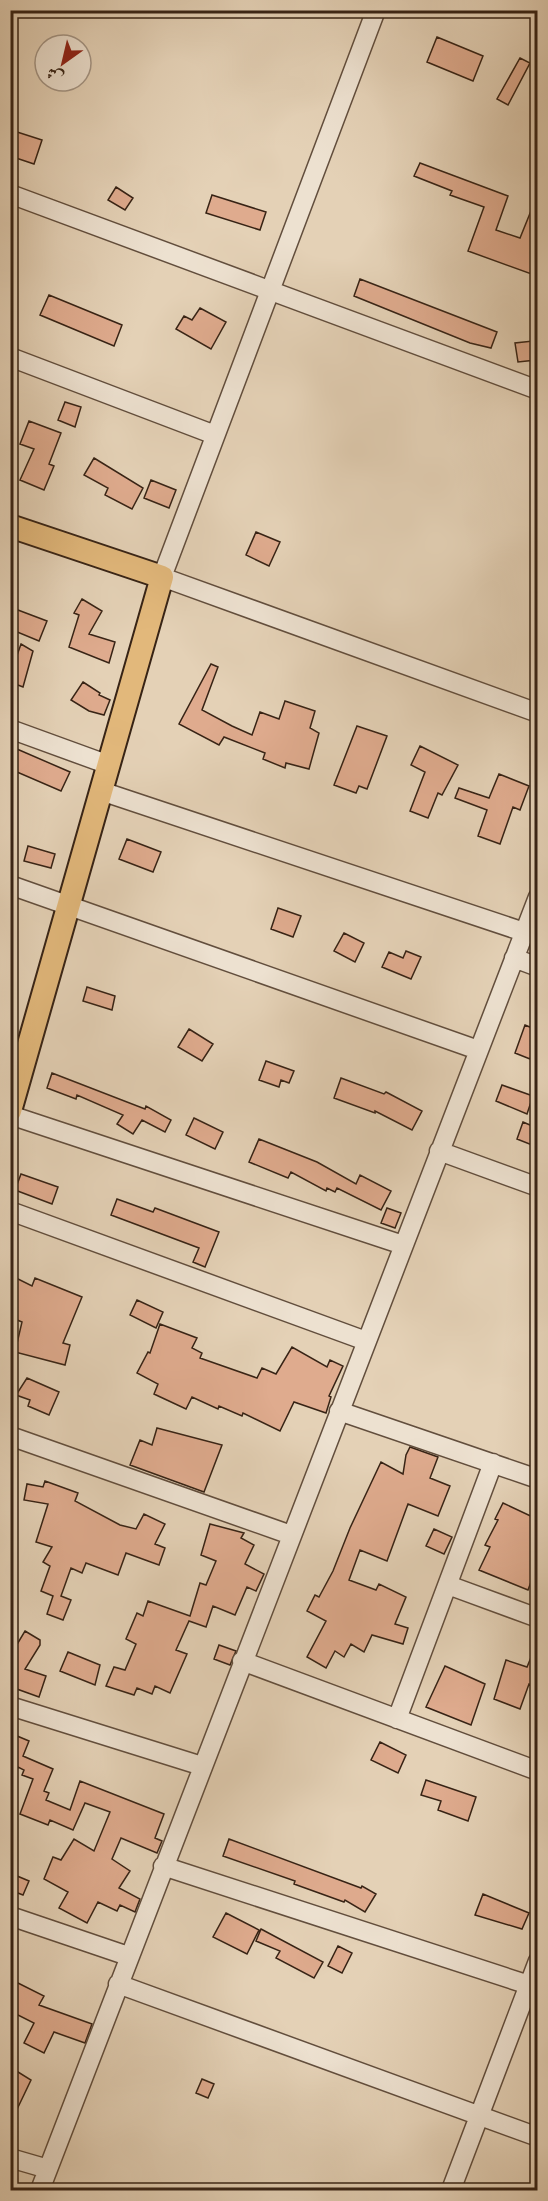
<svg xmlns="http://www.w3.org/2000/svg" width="548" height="2201" viewBox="0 0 548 2201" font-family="'Libre Bodoni',Amiri,serif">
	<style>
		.building { fill: #dfab8e; stroke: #372315; stroke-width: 1.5 }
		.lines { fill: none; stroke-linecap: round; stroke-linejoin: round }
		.minor-casing { stroke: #624e3d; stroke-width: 21 }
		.major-casing { stroke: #372315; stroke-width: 26 }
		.minor { stroke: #ede1d0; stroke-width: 18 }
		.major { stroke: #e2b87b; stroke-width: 22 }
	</style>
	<rect width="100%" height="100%" fill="#e4d1b6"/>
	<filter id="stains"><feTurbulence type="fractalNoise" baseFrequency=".00333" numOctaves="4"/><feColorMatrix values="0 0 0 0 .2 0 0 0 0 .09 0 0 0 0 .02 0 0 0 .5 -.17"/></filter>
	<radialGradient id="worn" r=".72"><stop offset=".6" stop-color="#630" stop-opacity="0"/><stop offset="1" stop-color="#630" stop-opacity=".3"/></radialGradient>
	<!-- building -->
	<path class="building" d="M 437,37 L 483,56 L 473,81 L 427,62 Z
		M 520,58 L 530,63 L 508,105 L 497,99 Z
		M 14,131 L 42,140 L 34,164 L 10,156 Z
		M 420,163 L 508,196 L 496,230 L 520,238 L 537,196 L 537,276 L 468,251 L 484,207 L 450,195 L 452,191 L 414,176 Z
		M 116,187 L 133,198 L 125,210 L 108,200 Z
		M 212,195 L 266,212 L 260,230 L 206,213 Z
		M 360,279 L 497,332 L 491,348 L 470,343 L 354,296 Z
		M 49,295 L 122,325 L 114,346 L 40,315 Z
		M 200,308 L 226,322 L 211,349 L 176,329 L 184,316 L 192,320 Z
		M 533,341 L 536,360 L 518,362 L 515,343 Z
		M 65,402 L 81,407 L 75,427 L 58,420 Z
		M 29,421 L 61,433 L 49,464 L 54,466 L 44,490 L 20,480 L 34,449 L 20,444 Z
		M 94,458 L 143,488 L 132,509 L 105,495 L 108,488 L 84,475 Z
		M 151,480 L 176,490 L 169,508 L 144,498 Z
		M 256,532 L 280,542 L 269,566 L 246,555 Z
		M 82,599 L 102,611 L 89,634 L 115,642 L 109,663 L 69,647 L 79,615 L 74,613 Z
		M 10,607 L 47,621 L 39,641 L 10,629 Z
		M 21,644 L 33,651 L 23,687 L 10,682 L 10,659 L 15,661 Z
		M 211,664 L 218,667 L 202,710 L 232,726 L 252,735 L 260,712 L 279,719 L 285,701 L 315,711 L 310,728 L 319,733 L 309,769 L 286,763 L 285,768 L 263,759 L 265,753 L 224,737 L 219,745 L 179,724 Z
		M 83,682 L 100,693 L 99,695 L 110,700 L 104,715 L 89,711 L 71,700 Z
		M 357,726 L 387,736 L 367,789 L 359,786 L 356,793 L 334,785 Z
		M 10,746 L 70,772 L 61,791 L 10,769 Z
		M 420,746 L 458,765 L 442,795 L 438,793 L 428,818 L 410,811 L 425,772 L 411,765 Z
		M 499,774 L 529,786 L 520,810 L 513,807 L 500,844 L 478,836 L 487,810 L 455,798 L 459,788 L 489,798 Z
		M 127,839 L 161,852 L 153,872 L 119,859 Z
		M 28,846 L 55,854 L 51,868 L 24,861 Z
		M 278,908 L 301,916 L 293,937 L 271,929 Z
		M 344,933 L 364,943 L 355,962 L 334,951 Z
		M 406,951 L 421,957 L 411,979 L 382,967 L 389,952 L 403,958 Z
		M 87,987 L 115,996 L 112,1010 L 83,1001 Z
		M 525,1025 L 537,1030 L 537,1039 L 530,1059 L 515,1053 Z
		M 189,1029 L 213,1044 L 202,1061 L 178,1047 Z
		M 266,1061 L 294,1071 L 289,1083 L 281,1080 L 279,1087 L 259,1080 Z
		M 52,1073 L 145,1109 L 146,1106 L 171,1120 L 165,1132 L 142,1120 L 133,1134 L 117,1124 L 123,1115 L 77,1095 L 76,1099 L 47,1088 Z
		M 341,1078 L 384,1094 L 386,1092 L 422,1111 L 412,1130 L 375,1111 L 375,1113 L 334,1098 Z
		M 502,1085 L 533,1096 L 527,1114 L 496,1101 Z
		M 194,1118 L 223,1132 L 215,1149 L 186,1135 Z
		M 523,1122 L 537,1128 L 537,1147 L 517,1139 Z
		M 259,1139 L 317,1162 L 356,1184 L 360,1175 L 391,1191 L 381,1210 L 337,1188 L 335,1192 L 327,1188 L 326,1191 L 291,1172 L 288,1178 L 249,1162 Z
		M 21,1174 L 58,1187 L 52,1204 L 15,1190 Z
		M 117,1199 L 153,1212 L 155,1208 L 219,1232 L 205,1267 L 193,1262 L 199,1248 L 111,1215 Z
		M 387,1208 L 401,1213 L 395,1228 L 381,1223 Z
		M 10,1275 L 32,1286 L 35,1278 L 82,1297 L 63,1343 L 70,1345 L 65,1365 L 15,1352 L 22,1322 L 10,1317 Z
		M 137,1300 L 163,1312 L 156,1328 L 130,1315 Z
		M 160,1324 L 197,1338 L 192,1348 L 202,1353 L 200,1358 L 257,1378 L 262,1368 L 276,1374 L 292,1347 L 327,1367 L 330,1360 L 343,1366 L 329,1396 L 331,1397 L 326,1413 L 294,1402 L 280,1431 L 243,1413 L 242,1416 L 219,1406 L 218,1409 L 192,1397 L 186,1409 L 154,1394 L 158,1384 L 137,1373 L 148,1352 L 150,1353 Z
		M 27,1378 L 59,1392 L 49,1415 L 28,1406 L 30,1400 L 16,1395 Z
		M 157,1428 L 222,1445 L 204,1492 L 130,1465 L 140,1440 L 152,1445 Z
		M 410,1447 L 438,1457 L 430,1478 L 450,1486 L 438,1516 L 408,1504 L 387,1561 L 360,1550 L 349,1580 L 376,1590 L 379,1584 L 406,1597 L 395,1624 L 408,1628 L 403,1644 L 372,1635 L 364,1652 L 351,1644 L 344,1657 L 335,1651 L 326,1668 L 307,1657 L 326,1621 L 307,1611 L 315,1595 L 319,1597 L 333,1571 L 350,1528 L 381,1462 L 403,1474 L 406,1455 Z
		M 45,1481 L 78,1493 L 75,1501 L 120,1525 L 136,1529 L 144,1514 L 165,1524 L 155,1544 L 165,1548 L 159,1565 L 126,1553 L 118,1575 L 86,1563 L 82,1573 L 71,1568 L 61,1596 L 71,1600 L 63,1620 L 47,1614 L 53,1596 L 41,1591 L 50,1566 L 43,1562 L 52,1547 L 36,1542 L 48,1504 L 24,1500 L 27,1484 L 43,1487 Z
		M 503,1503 L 537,1519 L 537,1566 L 528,1590 L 479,1570 L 490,1547 L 485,1545 L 498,1520 L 495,1519 Z
		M 210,1524 L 244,1533 L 241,1538 L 254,1545 L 245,1564 L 264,1574 L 256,1591 L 247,1587 L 235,1615 L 213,1606 L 206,1627 L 189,1621 L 176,1650 L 187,1654 L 170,1693 L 155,1686 L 152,1694 L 137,1688 L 134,1695 L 106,1686 L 114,1667 L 125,1670 L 136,1644 L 126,1639 L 137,1613 L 143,1616 L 148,1601 L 190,1616 L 200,1583 L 206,1585 L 216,1561 L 201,1555 Z
		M 434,1529 L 452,1537 L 444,1554 L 426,1546 Z
		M 25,1631 L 40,1640 L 40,1645 L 25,1669 L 46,1676 L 39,1697 L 14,1688 L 10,1694 L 10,1656 Z
		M 537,1643 L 537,1688 L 529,1684 L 520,1709 L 494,1699 L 506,1660 L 527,1667 Z
		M 219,1645 L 236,1651 L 230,1665 L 214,1659 Z
		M 68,1652 L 100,1665 L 95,1685 L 60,1671 Z
		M 445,1666 L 485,1684 L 471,1725 L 426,1707 Z
		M 10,1733 L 29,1741 L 23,1756 L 53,1769 L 44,1791 L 49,1793 L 46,1800 L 70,1810 L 80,1781 L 164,1814 L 155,1838 L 162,1841 L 157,1853 L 121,1838 L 112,1859 L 130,1871 L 119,1888 L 140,1899 L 135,1912 L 120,1905 L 117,1911 L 98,1902 L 87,1923 L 59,1908 L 68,1892 L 44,1879 L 53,1857 L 61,1860 L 74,1839 L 94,1851 L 110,1812 L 85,1803 L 73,1830 L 50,1820 L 48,1825 L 20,1814 L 33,1779 L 22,1775 L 24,1770 L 18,1767 L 10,1785 Z
		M 380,1742 L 406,1755 L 398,1773 L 371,1760 Z
		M 426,1780 L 476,1797 L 468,1821 L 438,1810 L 441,1801 L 421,1795 Z
		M 229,1839 L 361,1888 L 362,1886 L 376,1894 L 365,1912 L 345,1900 L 344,1902 L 294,1884 L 295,1881 L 223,1856 Z
		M 10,1873 L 29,1881 L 23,1895 L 10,1890 Z
		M 483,1894 L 529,1913 L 522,1929 L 475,1915 Z
		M 226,1913 L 259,1930 L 247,1954 L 213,1937 Z
		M 261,1929 L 323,1962 L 314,1978 L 276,1958 L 280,1951 L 256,1941 Z
		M 338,1946 L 352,1953 L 342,1973 L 328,1966 Z
		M 10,1979 L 44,1996 L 39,2005 L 92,2024 L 85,2043 L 54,2032 L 44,2053 L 24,2043 L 34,2023 L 10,2011 Z
		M 10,2067 L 31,2080 L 10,2124 Z
		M 202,2079 L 214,2084 L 208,2098 L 196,2093 Z"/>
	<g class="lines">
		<!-- minor casing -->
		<g class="minor-casing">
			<path id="minor" d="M 376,10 L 162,577 L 538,713
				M 10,194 L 538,390
				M 10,357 L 215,435
				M 10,729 L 109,765
				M 101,791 L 524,932
				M 10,885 L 478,1050
				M 514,958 L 538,967
				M 10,1115 L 403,1245
				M 439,1151 L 538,1187
				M 10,1211 L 366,1341
				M 339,1411 L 538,1479
				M 10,1436 L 291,1535
				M 448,1585 L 538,1618
				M 242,1661 L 538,1771
				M 10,1706 L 202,1766
				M 397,1719 L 493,1463
				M 163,1866 L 529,1985
				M 10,1916 L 128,1956
				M 118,1984 L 538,2137
				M 10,2158 L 48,2169
				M 40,2190 L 538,897
				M 451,2190 L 538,1961"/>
		</g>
		<!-- major casing -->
		<g class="major-casing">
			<path id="major" d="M 10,526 L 162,577 L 10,1111"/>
		</g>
		<!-- minor -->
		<use href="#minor" class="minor"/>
		<!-- major -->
		<use href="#major" class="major"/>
	</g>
	<!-- margin -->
	<rect width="548" height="2201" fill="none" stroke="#e4d1b6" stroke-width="36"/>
	<rect x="12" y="12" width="524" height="2177" fill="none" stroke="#372315" stroke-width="3"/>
	<rect x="18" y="18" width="512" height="2165" fill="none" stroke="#372315" stroke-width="1.5"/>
	<!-- north arrow -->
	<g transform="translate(63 63) rotate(214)"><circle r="28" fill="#ede1d0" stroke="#a49585" stroke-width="1.5"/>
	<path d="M0-4.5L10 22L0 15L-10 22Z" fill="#8f2418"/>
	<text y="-9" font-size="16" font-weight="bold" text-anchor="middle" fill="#372315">ش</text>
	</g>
	<rect width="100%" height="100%" filter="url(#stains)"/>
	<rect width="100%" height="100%" fill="url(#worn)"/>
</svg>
